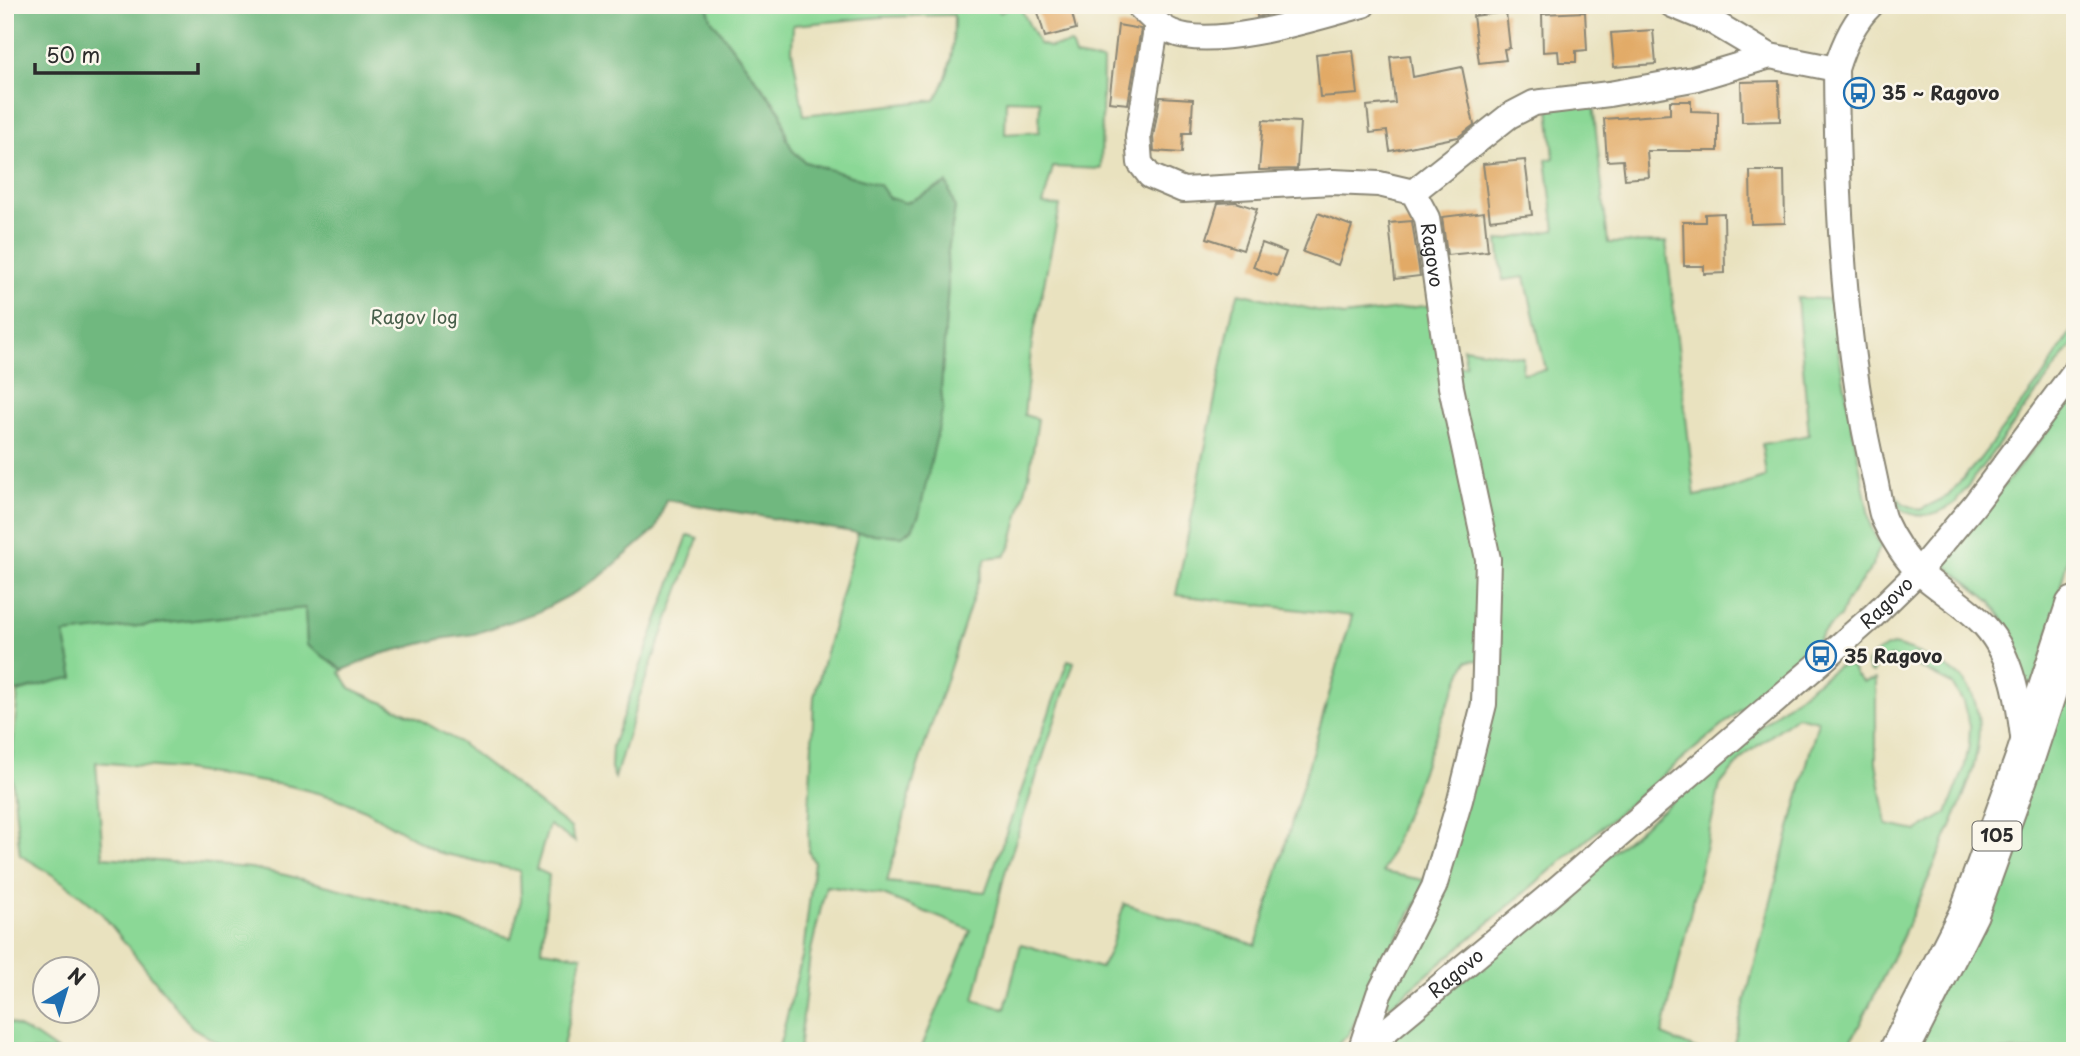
<svg xmlns="http://www.w3.org/2000/svg" width="2080" height="1056" viewBox="0 0 2080 1056" font-family="'Playpen Sans',sans-serif">
	<style>
		.green { fill: #8bd896; stroke: #5b8260; stroke-width: 2; fill-rule: evenodd }
		.forest { fill: #70b87f; stroke: #4e7255; stroke-width: 2 }
		.building { fill: #e2aa66 }
		.lines { fill: none; stroke-linecap: round; stroke-linejoin: round }
		.street-casing { stroke: #8a8675; stroke-width: 28 }
		.primary-casing { stroke: #8a8675; stroke-width: 42 }
		.street { stroke: #fff; stroke-width: 24 }
		.primary { stroke: #fff; stroke-width: 38 }
		.labels { text-anchor: middle; stroke-width: 5; stroke-linejoin: round; paint-order: stroke }
		.shield { fill: #fbf7ec; stroke: #696865; stroke-width: 2 }
		.shield-label { font-size: 18px; font-weight: bold; fill: #2b2b2b }
		.poi-label { font-size: 19px; font-weight: bold; fill: #2b2b2b; stroke: #fbf7ec; text-anchor: start }
		.street-label { font-size: 19px; fill: #2b2b2b; stroke: #fbf7ec }
		.park-label { font-size: 19px; fill: #485f4b; stroke: #fbf7ec }
	</style>
	<rect width="100%" height="100%" fill="#fbf7ec"/>
	<filter id="ink" filterUnits="userSpaceOnUse"><feTurbulence type="fractalNoise" baseFrequency=".0143" numOctaves="2"/><feDisplacementMap in="SourceGraphic" scale="14" xChannelSelector="R" yChannelSelector="G"/><feConvolveMatrix kernelMatrix="1 2 1 2 8 2 1 2 1" color-interpolation-filters="sRGB"/></filter>
	<filter id="wash" filterUnits="userSpaceOnUse"><feTurbulence type="fractalNoise" baseFrequency=".00686" numOctaves="4" result="noise"/><feDisplacementMap in="SourceGraphic" scale="28" xChannelSelector="R" yChannelSelector="G"/><feGaussianBlur stdDeviation="1.57" result="paint"/><feColorMatrix in="noise" values="0 0 0 0 0 0 0 0 0 0 0 0 0 0 0 0 0 1.4 0 .05"/><feComposite in="paint" operator="in"/></filter>
	<g filter="url(#wash)">
		<rect width="100%" height="100%" fill="#e9e2bf"/>
		<!-- green -->
		<path class="green" d="M 707,5 L 993,5 L 1000,13 L 1011,5 L 1019,5 L 1039,44 L 1049,47 L 1071,44 L 1075,56 L 1103,61 L 1101,169 L 1053,167 L 1043,204 L 1060,206 L 1032,342 L 1024,415 L 1038,419 L 1029,476 L 1011,546 L 1005,556 L 986,558 L 916,772 L 887,882 L 985,892 L 1068,660 L 1074,662 L 1005,873 L 974,1000 L 1005,1009 L 1021,944 L 1101,968 L 1110,950 L 1124,904 L 1256,945 L 1352,616 L 1176,595 L 1233,308 L 1239,293 L 1343,316 L 1431,305 L 1481,556 L 1481,660 L 1467,661 L 1447,706 L 1383,872 L 1428,881 L 1388,954 L 1349,1034 L 1330,1051 L 920,1051 L 971,930 L 883,895 L 826,886 L 810,955 L 799,1051 L 778,1051 L 803,953 L 814,862 L 809,853 L 808,834 L 814,697 L 858,533 L 902,536 L 943,408 L 941,389 L 948,285 L 947,257 L 955,208 L 947,183 L 906,203 L 889,198 L 880,185 L 805,162 L 793,151 L 787,139 L 781,112 L 711,19 ZM 954,15 C 954,45 952,74 935,100 L 804,115 L 792,50 L 793,25 L 881,17 ZM 1006,100 L 1040,101 L 1039,132 L 1005,134 Z
			M 1593,103 L 1608,243 L 1666,242 L 1695,496 L 1728,490 L 1766,477 L 1762,444 L 1809,435 L 1797,298 L 1829,299 L 1834,305 L 1838,349 L 1871,527 L 1881,547 L 1875,556 L 1873,566 L 1847,600 L 1840,617 L 1823,633 L 1808,653 L 1390,1006 L 1385,999 L 1402,958 L 1493,642 L 1455,367 L 1466,365 L 1463,348 L 1523,357 L 1522,373 L 1546,370 L 1525,277 L 1503,280 L 1498,241 L 1555,230 L 1546,160 L 1554,158 L 1549,108 Z
			M 2075,325 L 2075,341 L 1955,503 C 1933,519 1901,523 1891,492 L 1904,504 L 1920,510 L 1948,496 L 1979,460 L 2044,375 Z
			M 2075,397 L 2075,528 L 2046,646 L 2028,699 L 2018,675 L 2019,659 L 2008,627 L 1991,602 L 1945,565 L 1946,558 Z
			M 688,535 L 698,538 L 638,700 L 615,778 L 611,769 L 612,746 Z
			M 305,608 L 307,645 L 343,670 L 340,672 L 350,688 L 415,717 L 459,742 L 571,828 L 575,842 L 549,825 L 536,869 L 549,875 L 542,950 L 582,956 L 562,1051 L 231,1051 L 192,1027 L 102,914 C 77,890 50,872 20,855 L 11,765 L 18,692 L 59,680 L 74,677 L 64,634 ZM 96,762 L 178,769 L 290,786 L 333,797 L 365,810 L 437,852 L 520,871 L 521,900 L 511,938 L 372,897 L 285,875 L 251,868 L 103,857 Z
			M 1893,645 C 1911,648 1952,667 1964,681 C 1972,690 1976,704 1978,715 C 1984,762 1957,810 1940,852 C 1911,920 1880,986 1846,1051 L 1732,1051 L 1818,721 L 1797,716 L 1744,756 L 1720,785 L 1662,1035 L 1700,1051 L 1378,1051 L 1779,711 L 1837,667 L 1846,665 L 1852,667 L 1855,675 L 1863,682 L 1876,679 L 1876,762 L 1887,825 L 1917,831 L 1947,813 L 1964,769 L 1969,746 L 1970,726 L 1963,702 L 1952,684 L 1911,663 L 1890,657 L 1877,662 L 1873,673 L 1869,671 L 1867,664 C 1873,653 1881,649 1893,645 Z
			M 2075,651 L 2075,1051 L 1915,1051 Z
			M 5,1020 L 36,1036 L 58,1051 L 5,1051 Z"/>
		<!-- forest -->
		<path class="forest" d="M 5,5 L 707,5 L 711,19 L 781,113 L 787,139 L 793,151 L 805,162 L 880,185 L 889,198 L 906,203 L 947,183 L 955,208 L 947,257 L 948,285 L 941,389 L 943,408 L 919,515 L 912,529 L 902,536 L 858,533 L 666,500 L 656,529 L 600,577 L 578,591 L 538,612 L 474,634 L 440,639 L 381,654 L 343,670 L 307,645 L 305,608 L 64,634 L 74,678 C 51,680 29,691 5,693 Z"/>
		<g id="blocks">
			<!-- building -->
			<path class="building" d="M 1036,5 L 1070,5 L 1076,29 L 1045,37 Z
				M 1256,5 L 1306,5 L 1257,17 Z
				M 1506,12 L 1510,48 L 1504,49 L 1506,60 L 1479,63 L 1473,16 Z
				M 1585,12 L 1587,50 L 1576,51 L 1576,62 L 1559,62 L 1558,51 L 1543,52 L 1542,14 Z
				M 1118,25 L 1141,29 L 1128,104 L 1109,102 Z
				M 1653,30 L 1656,64 L 1614,67 L 1611,33 Z
				M 1353,50 L 1358,94 L 1320,97 L 1316,54 Z
				M 1410,55 L 1413,77 L 1462,67 L 1474,125 L 1458,137 L 1390,151 L 1387,131 L 1370,133 L 1367,106 L 1395,103 L 1390,57 Z
				M 1779,81 L 1780,121 L 1742,122 L 1741,82 Z
				M 1160,97 L 1193,99 L 1191,133 L 1183,133 L 1182,153 L 1154,151 L 1153,137 Z
				M 1670,101 L 1691,101 L 1691,111 L 1718,112 L 1718,151 L 1647,151 L 1649,177 L 1625,179 L 1623,160 L 1607,161 L 1604,119 L 1670,114 Z
				M 1263,120 L 1300,122 L 1297,169 L 1259,170 Z
				M 1525,160 L 1532,215 L 1490,220 L 1483,164 Z
				M 1750,171 L 1784,171 L 1785,223 L 1751,224 Z
				M 1236,202 L 1257,209 L 1243,250 L 1207,238 L 1218,203 Z
				M 1484,212 L 1488,251 L 1447,255 L 1442,217 Z
				M 1318,213 L 1352,226 L 1338,265 L 1303,252 Z
				M 1724,213 L 1725,273 L 1704,274 L 1704,266 L 1684,266 L 1683,222 L 1705,222 L 1705,214 Z
				M 1412,221 L 1420,276 L 1395,279 L 1389,223 Z
				M 1262,243 L 1286,252 L 1277,276 L 1253,267 Z"/>
		</g>
	</g>
	<g filter="url(#ink)">
		<use href="#blocks" fill-opacity="0" stroke="#8a8675" stroke-width="2"/>
		<g class="lines">
			<!-- street casing -->
			<g class="street-casing">
				<g id="street">
					<path d="M 1138,5 C 1148,15 1159,27 1172,32 C 1213,51 1319,17 1363,5"/>
					<path d="M 1672,5 L 1713,22 L 1770,56 L 1836,69"/>
					<path d="M 1871,5 C 1853,22 1843,46 1836,69 C 1837,190 1842,308 1864,427 C 1868,448 1873,469 1877,489 C 1879,499 1880,511 1884,520 C 1892,538 1906,560 1920,573 C 1941,592 1966,605 1985,626 C 2014,659 2019,703 2024,745"/>
					<path id="s1" d="M 1157,23 L 1138,136 L 1140,163 L 1150,176 L 1183,190 L 1333,182 L 1379,184 L 1413,192 L 1427,218 L 1451,387 L 1488,559 L 1484,704 L 1460,800 L 1434,887 L 1379,994 L 1360,1051"/>
					<path d="M 1413,192 L 1509,116 L 1534,103 L 1609,94 L 1693,79 L 1770,56"/>
					<path id="s2" d="M 1362,1051 L 1545,899 L 1821,662 L 1873,616 L 1918,572 L 1975,504 L 2075,371"/>
				</g>
			</g>
			<!-- primary casing -->
			<g class="primary-casing">
				<path id="primary" d="M 1899,1051 L 1969,913 L 2025,758 L 2075,606"/>
			</g>
			<!-- street -->
			<use href="#street" class="street"/>
			<!-- primary -->
			<use href="#primary" class="primary"/>
		</g>
	</g>
	<!-- icons -->
	<defs>
		<g id="bus-ring" transform="scale(1.575)"><circle r="9.5" fill="#fbf7ec" stroke="#1f6fb2" stroke-width="1.5"/><path d="M-5-6H5V4H4V6H2V4H-2V6H-4V4H-5ZM-3.5-4V0h7V-4ZM-3.5 1.2v1.5H-2V1.2ZM2 1.2v1.5H3.5V1.2Z" fill="#1f6fb2"/></g>
	</defs>
	<g fill-rule="evenodd">
		<use href="#bus-ring" x="1859" y="93"/>
		<use href="#bus-ring" x="1821" y="656"/>
	</g>
	<g class="labels">
		<!-- shield labels -->
		<rect class="shield" x="1972.5" y="821.5" width="49" height="29" rx="5"/>
		<g class="shield-label">
			<text x="1997" y="842">105</text>
		</g>
		<!-- poi labels -->
		<g class="poi-label">
			<text x="1882" y="100">35 ~ Ragovo</text>
			<text x="1844" y="663">35 Ragovo</text>
		</g>
		<!-- street labels -->
		<g class="street-label">
			<text dy="7" stroke="none"><textPath href="#s1" startOffset="492">Ragovo</textPath></text>
			<text dy="7" stroke="none"><textPath href="#s2" startOffset="690">Ragovo</textPath></text>
			<text dy="7" stroke="none"><textPath href="#s2" startOffset="122">Ragovo</textPath></text>
		</g>
		<!-- park labels -->
		<g class="park-label">
			<text x="414" y="324">Ragov log</text>
		</g>
	</g>
	<!-- margin -->
	<rect width="2080" height="1056" fill="none" stroke="#fbf7ec" stroke-width="28"/>
	<!-- north arrow -->
	<g transform="translate(66 990) rotate(38)"><circle r="33" fill="#fbf7ec" stroke="#a8a59f" stroke-width="2"/>
	<path d="M0-5L12 26L0 18L-12 26Z" fill="#1f6fb2"/>
	<text y="-10" font-size="19" font-weight="bold" text-anchor="middle" fill="#2b2b2b">N</text>
	</g>
	<!-- scale -->
	<path d="M35 63v10h163v-10" fill="none" stroke="#2b2b2b" stroke-width="3.5"/>
	<text x="46" y="63" font-size="21" fill="#2b2b2b" stroke="#fbf7ec" stroke-width="5" paint-order="stroke">50 m</text>
</svg>
